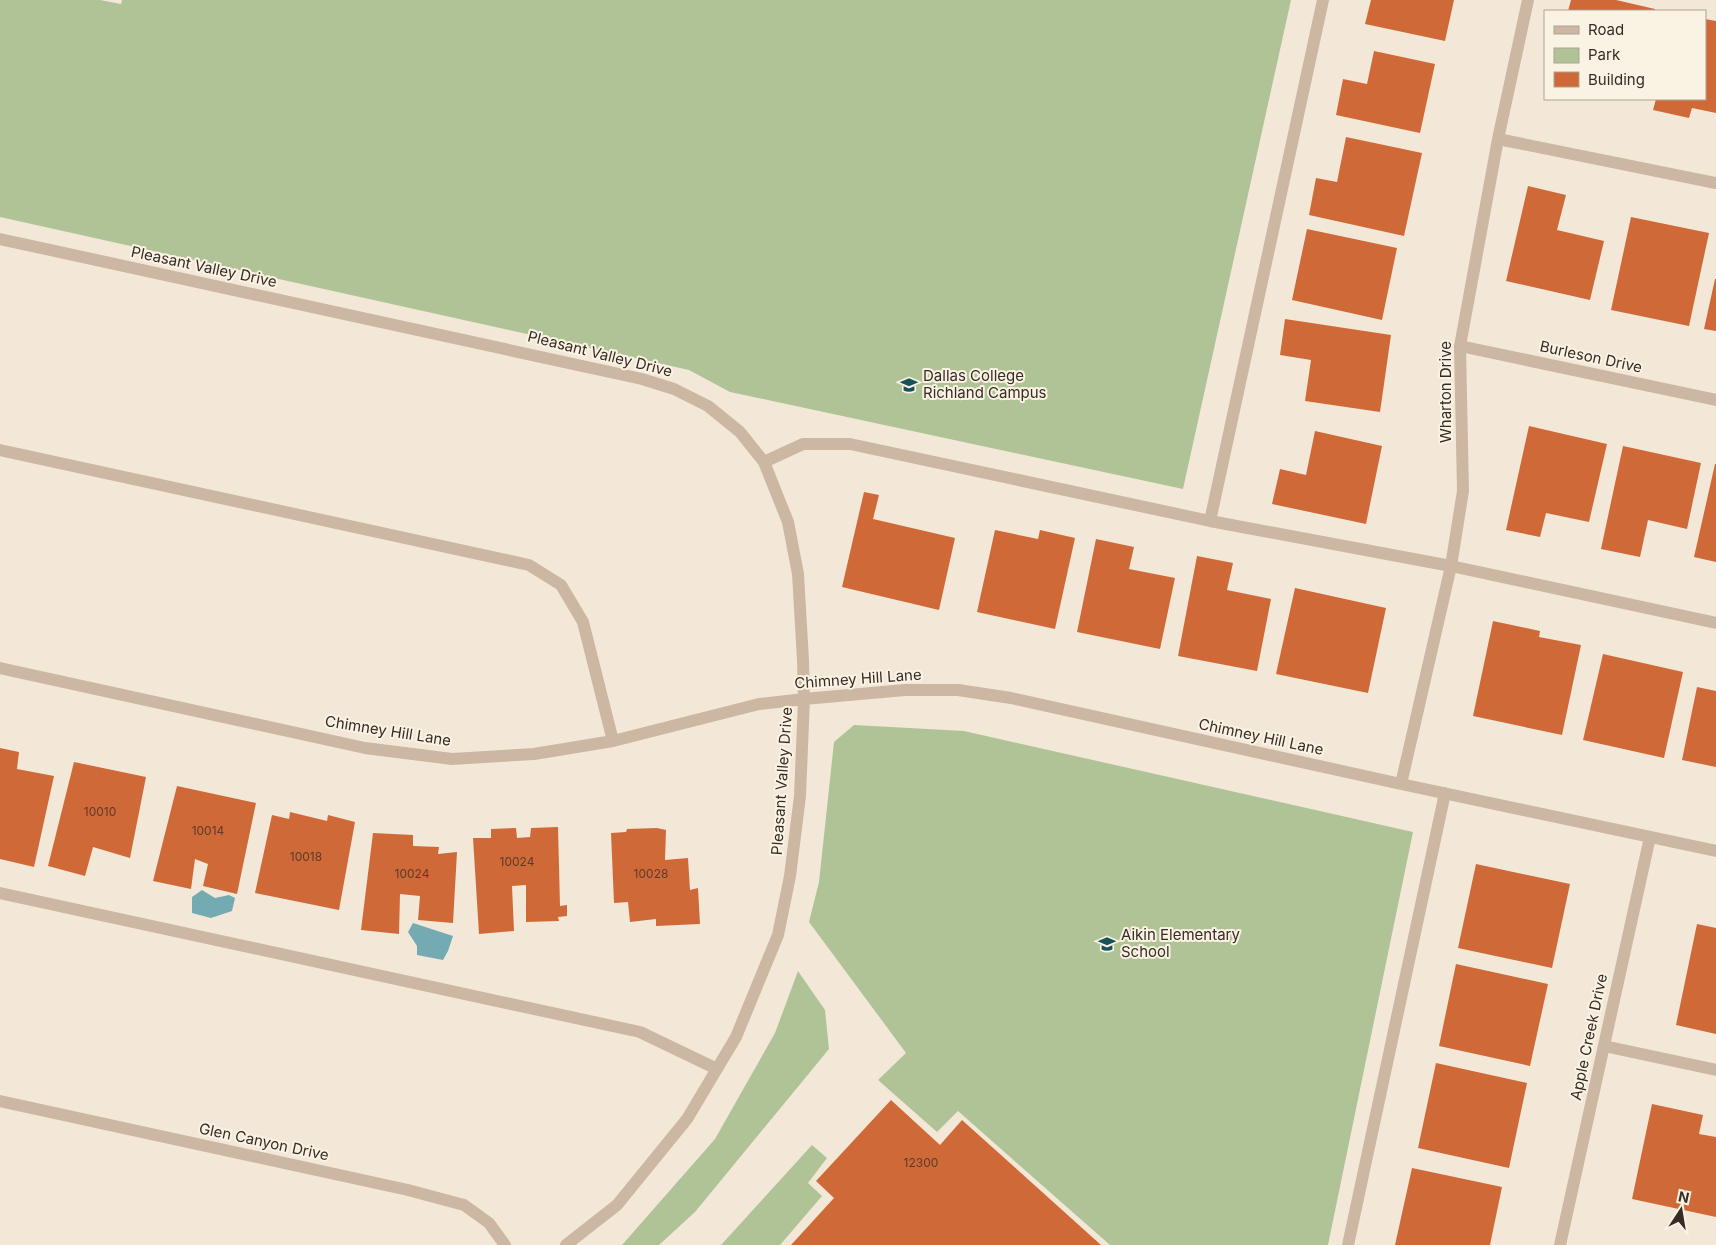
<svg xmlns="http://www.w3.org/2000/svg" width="1716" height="1245" viewBox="0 0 1716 1245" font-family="Inter,sans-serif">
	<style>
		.green { fill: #b0c396 }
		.water { fill: #74abb2 }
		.building { fill: #d06938 }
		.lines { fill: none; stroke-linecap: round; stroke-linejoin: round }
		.minor { stroke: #ccb8a2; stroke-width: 12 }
		.labels { text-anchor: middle; stroke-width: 4; stroke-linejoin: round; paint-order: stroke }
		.number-label { font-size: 12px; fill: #5c3b2a }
		.street-label { font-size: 15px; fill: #362c25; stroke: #faf2e3 }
		.poi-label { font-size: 15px; fill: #362c25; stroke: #faf2e3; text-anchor: start }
	</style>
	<rect width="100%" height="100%" fill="#f3e8d7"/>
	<!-- green -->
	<path class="green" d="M 0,0 L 100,0 L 121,4 L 122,0 L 1291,0 L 1183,489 L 730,392 L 689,370 L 0,217 Z
		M 854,725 L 964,731 L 1413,832 L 1328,1245 L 1110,1245 L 958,1111 L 937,1132 L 878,1080 L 906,1053 L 809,922 L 819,882 L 834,742 Z
		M 798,971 L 825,1010 L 829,1049 L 695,1212 L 659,1245 L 622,1245 L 715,1139 L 775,1033 Z
		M 812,1145 L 827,1158 L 808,1183 L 822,1196 L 780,1245 L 721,1245 Z"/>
	<!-- water -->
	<path class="water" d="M 202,890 L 215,898 L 229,895 L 235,898 L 232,911 L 211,918 L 192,913 L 192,897 Z
		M 413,923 L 453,936 L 448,951 L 443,960 L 417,955 L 417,946 L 408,932 Z"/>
	<!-- building -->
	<path class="building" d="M 1371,0 L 1454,0 L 1445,41 L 1365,24 Z
		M 1571,0 L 1616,0 L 1655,9 L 1655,11 L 1568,11 Z
		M 1705,19 L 1716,21 L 1716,113 L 1692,108 L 1689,118 L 1653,110 L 1656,99 L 1705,99 Z
		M 1374,51 L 1435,64 L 1420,133 L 1336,115 L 1343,79 L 1367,84 Z
		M 1346,137 L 1422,153 L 1404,236 L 1309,215 L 1316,178 L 1337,182 Z
		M 1528,186 L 1566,195 L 1557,230 L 1604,241 L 1590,300 L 1506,281 Z
		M 1631,217 L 1709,233 L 1689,326 L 1611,310 Z
		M 1307,229 L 1397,248 L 1382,320 L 1292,300 Z
		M 1715,279 L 1716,279 L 1716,331 L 1704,329 Z
		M 1285,319 L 1391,335 L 1380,412 L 1305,401 L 1311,360 L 1280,355 Z
		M 1529,426 L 1607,444 L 1589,522 L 1546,513 L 1540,537 L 1506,530 Z
		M 1315,431 L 1382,446 L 1366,524 L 1272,504 L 1280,469 L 1306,475 Z
		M 1623,446 L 1701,463 L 1687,529 L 1648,520 L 1640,557 L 1601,549 Z
		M 1715,464 L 1716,464 L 1716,562 L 1694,557 Z
		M 864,492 L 879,495 L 873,519 L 955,538 L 939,610 L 842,587 Z
		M 995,530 L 1038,539 L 1040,530 L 1075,538 L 1055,629 L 977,612 Z
		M 1096,539 L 1134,547 L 1129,569 L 1175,578 L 1160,649 L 1077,632 Z
		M 1197,556 L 1233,563 L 1227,590 L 1271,599 L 1257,671 L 1178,656 Z
		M 1295,588 L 1386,608 L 1368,693 L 1276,674 Z
		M 1493,621 L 1540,631 L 1539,637 L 1581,645 L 1562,735 L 1473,716 Z
		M 1603,654 L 1683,672 L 1664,758 L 1583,740 Z
		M 1697,687 L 1716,691 L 1716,767 L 1682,760 Z
		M 0,748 L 19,752 L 17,769 L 54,776 L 34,867 L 0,859 Z
		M 74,762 L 146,777 L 130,858 L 93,847 L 85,876 L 48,866 Z
		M 177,786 L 256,803 L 237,894 L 203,886 L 208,864 L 195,859 L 191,889 L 153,881 Z
		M 290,812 L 327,821 L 328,815 L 355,822 L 339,910 L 255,893 L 272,815 L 289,819 Z
		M 558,827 L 560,906 L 567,905 L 567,916 L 558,917 L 559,921 L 526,922 L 526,885 L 512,886 L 514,931 L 479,934 L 473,838 L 491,838 L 491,829 L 516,828 L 517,838 L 530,837 L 531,828 Z
		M 657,828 L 666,830 L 665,860 L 688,858 L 690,890 L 698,888 L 700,924 L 656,926 L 656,919 L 630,922 L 628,902 L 614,903 L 611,833 L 626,832 L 627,829 Z
		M 373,833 L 413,835 L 413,846 L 439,847 L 438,854 L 457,852 L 453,923 L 418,920 L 420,896 L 400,894 L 399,934 L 361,930 Z
		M 1476,864 L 1570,884 L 1552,968 L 1458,948 Z
		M 1697,924 L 1716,928 L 1716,1034 L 1676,1025 Z
		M 1456,964 L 1548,984 L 1530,1066 L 1439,1046 Z
		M 1436,1063 L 1527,1083 L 1509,1168 L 1418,1148 Z
		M 891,1100 L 940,1145 L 962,1120 L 1101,1245 L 791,1245 L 834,1198 L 816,1181 Z
		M 1652,1104 L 1703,1115 L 1699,1134 L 1716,1137 L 1716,1217 L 1632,1199 Z
		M 1412,1168 L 1502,1187 L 1490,1245 L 1395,1245 Z"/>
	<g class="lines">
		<!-- minor -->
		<path class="minor" d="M 1498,139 L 1716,183
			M 0,239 L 642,379 L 674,389 L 708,406 L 740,432 L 764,462 L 788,522 L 798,574 L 803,660 L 804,699 L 800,796 L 790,876 L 778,935 L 736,1037 L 687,1119 L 617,1205 L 566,1245
			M 1460,346 L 1716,400
			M 0,450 L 529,565 L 561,585 L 583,622 L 613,741
			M 764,462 L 803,444 L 850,444 L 1210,521 L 1451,566 L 1716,623
			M 1210,521 L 1323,0
			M 0,668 L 365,748 L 452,759 L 534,754 L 613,741 L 759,704 L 804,699 L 905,690 L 958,690 L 1011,698 L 1401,784 L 1716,851
			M 1401,784 L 1451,566 L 1463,491 L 1460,346 L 1498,139 L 1528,0
			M 0,893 L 640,1032 L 717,1069
			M 1604,1046 L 1716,1070
			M 0,1101 L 408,1190 L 464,1205 L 489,1223 L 505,1245
			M 1348,1245 L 1445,793
			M 1560,1245 L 1650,837"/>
	</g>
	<!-- icons -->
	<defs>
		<g id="university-bare" transform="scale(1.35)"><path d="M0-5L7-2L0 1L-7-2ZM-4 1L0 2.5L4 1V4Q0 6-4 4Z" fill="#18515a" stroke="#faf2e3" stroke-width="2.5" paint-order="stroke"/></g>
		<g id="school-bare" transform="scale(1.35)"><path d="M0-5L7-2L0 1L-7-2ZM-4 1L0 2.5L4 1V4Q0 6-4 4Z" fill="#18515a" stroke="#faf2e3" stroke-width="2.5" paint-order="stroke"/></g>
	</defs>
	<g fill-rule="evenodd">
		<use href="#university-bare" x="909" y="385"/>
		<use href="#school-bare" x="1107" y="944"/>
	</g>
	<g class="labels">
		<!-- number labels -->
		<g class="number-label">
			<text x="100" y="816">10010</text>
			<text x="208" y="835">10014</text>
			<text x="306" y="861">10018</text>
			<text x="517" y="866">10024</text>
			<text x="412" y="878">10024</text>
			<text x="651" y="878">10028</text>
			<text x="921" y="1167">12300</text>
		</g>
		<!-- street labels -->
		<g class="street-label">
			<text transform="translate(204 267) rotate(12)" y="5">Pleasant Valley Drive</text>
			<text transform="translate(600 354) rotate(14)" y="5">Pleasant Valley Drive</text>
			<text transform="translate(1591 357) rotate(12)" y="5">Burleson Drive</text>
			<text transform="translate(1446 392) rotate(-90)" y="5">Wharton Drive</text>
			<text transform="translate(858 679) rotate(-4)" y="5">Chimney Hill Lane</text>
			<text transform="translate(388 731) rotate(9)" y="5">Chimney Hill Lane</text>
			<text transform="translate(1261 737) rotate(12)" y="5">Chimney Hill Lane</text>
			<text transform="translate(782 781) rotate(-86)" y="5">Pleasant Valley Drive</text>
			<text transform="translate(1589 1037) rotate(-78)" y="5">Apple Creek Drive</text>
			<text transform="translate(264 1142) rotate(12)" y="5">Glen Canyon Drive</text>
		</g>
		<!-- poi labels -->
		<g class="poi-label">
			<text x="923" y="381">Dallas College<tspan x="923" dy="17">Richland Campus</tspan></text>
			<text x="1121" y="940">Aikin Elementary<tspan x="1121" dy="17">School</tspan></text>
		</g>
	</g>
	<!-- legend -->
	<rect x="1544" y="10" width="162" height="90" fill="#faf2e3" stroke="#aca397"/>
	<rect x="1554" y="26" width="25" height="8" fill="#ccb8a2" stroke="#aca397"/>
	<text x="1588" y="35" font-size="15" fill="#362c25">Road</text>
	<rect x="1554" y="48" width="25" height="15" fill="#b0c396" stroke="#aca397"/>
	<text x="1588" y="60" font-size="15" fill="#362c25">Park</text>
	<rect x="1554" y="72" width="25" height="15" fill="#d06938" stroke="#aca397"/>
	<text x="1588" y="85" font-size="15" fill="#362c25">Building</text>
	<!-- north arrow -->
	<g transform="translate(1681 1210) rotate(12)" stroke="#faf2e3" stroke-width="4" paint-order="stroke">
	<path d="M0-4L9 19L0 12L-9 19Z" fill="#362c25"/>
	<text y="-8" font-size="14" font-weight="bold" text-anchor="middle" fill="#362c25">N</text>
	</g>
</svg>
